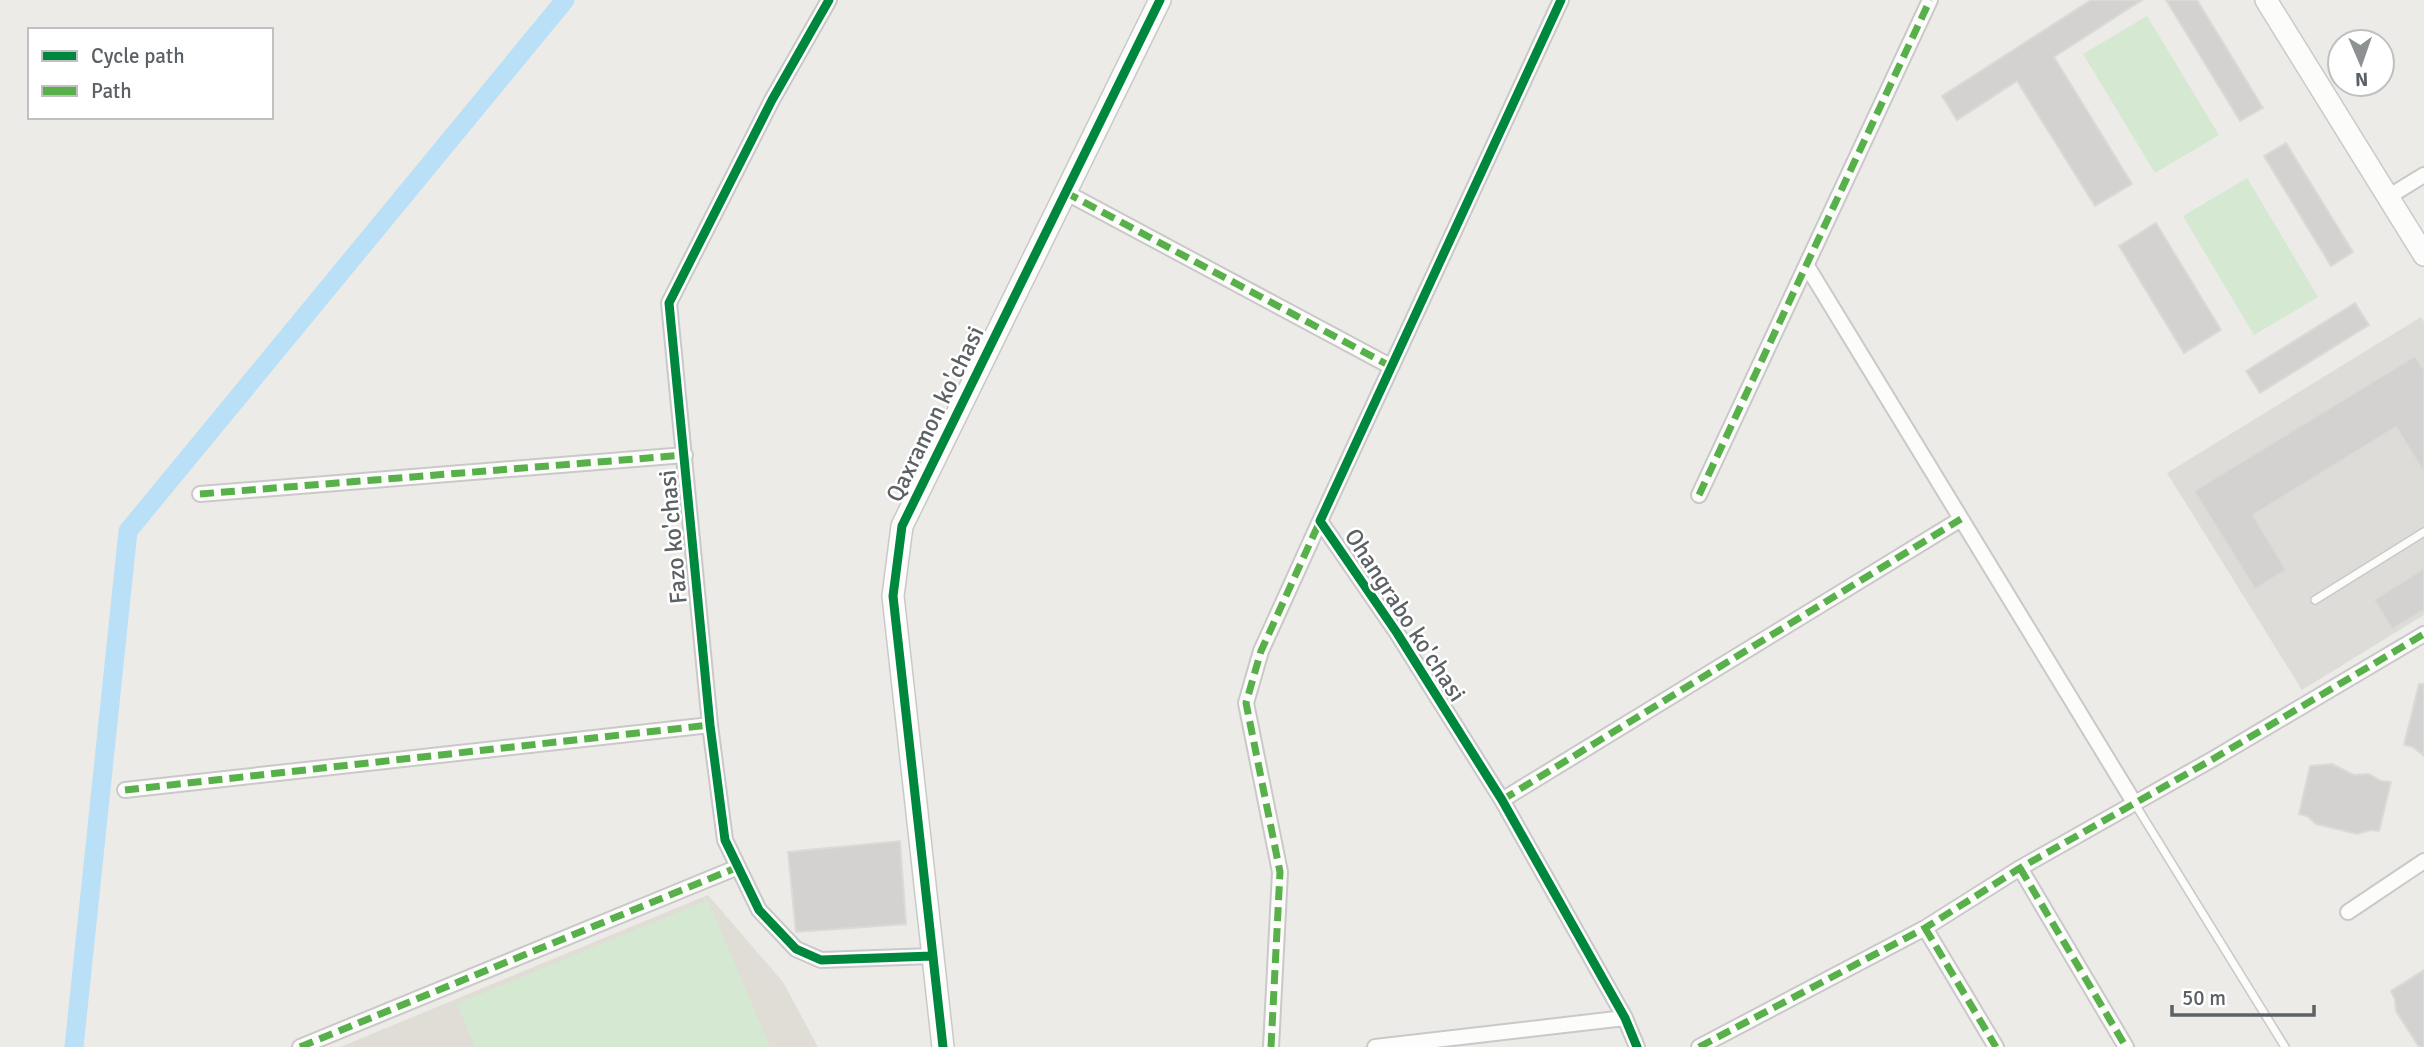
<svg xmlns="http://www.w3.org/2000/svg" width="2424" height="1047" viewBox="0 0 2424 1047" font-family="Signika,sans-serif">
	<style>
		.industrial { fill: #dddcd8 }
		.education { fill: #e0ddd6 }
		.green { fill: #d5e8d2 }
		.lines { fill: none; stroke-linecap: round; stroke-linejoin: round }
		.canal { stroke: #bae0f8; stroke-width: 19 }
		.building { fill: #d3d2d0; stroke: #dcdad6; stroke-width: 2 }
		.lane-casing { stroke: #c9c9c9; stroke-width: 10 }
		.street-casing { stroke: #c9c9c9; stroke-width: 18 }
		.secondary-casing { stroke: #c9c9c9; stroke-width: 24 }
		.lane { stroke: #fcfcfb; stroke-width: 7 }
		.street { stroke: #fcfcfb; stroke-width: 14 }
		.secondary { stroke: #fcfcfb; stroke-width: 21 }
		.quiet { stroke: #58b04a; stroke-width: 7; stroke-dasharray: 14 7; stroke-linecap: butt }
		.cycleway-casing { stroke: #fff; stroke-width: 13 }
		.cycleway { stroke: #00873e; stroke-width: 9 }
		.labels { text-anchor: middle; stroke-width: 5; stroke-linejoin: round; paint-order: stroke }
		.street-label { font-size: 24px; fill: #5c6165; stroke: #fff }
	</style>
	<rect width="100%" height="100%" fill="#ecebe7"/>
	<!-- industrial -->
	<path class="industrial" d="M 2421,317 L 2424,322 L 2424,615 L 2302,690 L 2167,473 Z"/>
	<!-- education -->
	<path class="education" d="M 708,895 L 783,982 L 818,1047 L 340,1047 Z"/>
	<!-- green -->
	<path class="green" d="M 2147,16 L 2219,135 L 2155,173 L 2083,54 Z
		M 2247,178 L 2318,297 L 2254,335 L 2183,216 Z
		M 708,900 L 770,1047 L 475,1047 L 457,1004 Z"/>
	<g class="lines">
		<!-- canal -->
		<path class="canal" d="M 74,1047 L 128,531 L 565,0"/>
	</g>
	<!-- building -->
	<path class="building" d="M 2091,0 L 2142,0 L 2054,57 L 2132,184 L 2095,206 L 2017,81 L 1957,120 L 1942,96 Z
		M 2166,0 L 2197,0 L 2263,108 L 2240,121 Z
		M 2286,143 L 2353,252 L 2331,266 L 2264,156 Z
		M 2156,223 L 2221,330 L 2184,353 L 2119,246 Z
		M 2355,303 L 2369,325 L 2260,393 L 2246,371 Z
		M 2415,356 L 2424,370 L 2424,472 L 2396,427 L 2253,515 L 2286,570 L 2255,589 L 2194,491 Z
		M 2424,568 L 2424,610 L 2392,629 L 2374,600 Z
		M 2419,684 L 2424,684 L 2424,756 L 2413,747 L 2404,745 Z
		M 2332,764 L 2354,775 L 2369,774 L 2381,781 L 2391,782 L 2379,831 L 2371,830 L 2357,834 L 2316,824 L 2307,816 L 2299,814 L 2310,766 Z
		M 900,841 L 906,924 L 796,932 L 788,852 Z
		M 2424,970 L 2424,1047 L 2419,1047 L 2396,1011 L 2395,999 L 2391,991 Z"/>
	<g class="lines">
		<!-- lane casing -->
		<g class="lane-casing">
			<path id="lane" d="M 2315,600 L 2424,532
				M 2135,804 L 2285,1047"/>
		</g>
		<!-- street casing -->
		<g class="street-casing">
			<path id="street" d="M 829,0 L 772,100 L 669,303 L 710,725 L 725,840 L 759,910 L 796,949 L 821,960 L 932,956
				M 1561,0 L 1320,521 L 1397,633 L 1502,800 L 1625,1018 L 1637,1047
				M 1065,192 L 1390,366
				M 2388,197 L 2424,175
				M 1807,266 L 2135,804
				M 200,494 L 685,455
				M 1699,495 L 1930,0
				M 125,790 L 710,725
				M 1502,800 L 1961,519
				M 2020,868 L 2126,1047
				M 2348,912 L 2424,861
				M 1925,928 L 1996,1047
				M 300,1047 L 738,867
				M 1271,1047 L 1280,872 L 1246,703 L 1261,651 L 1320,521
				M 1375,1047 L 1625,1018
				M 1699,1047 L 1925,928 L 2020,868 L 2213,759 L 2424,634"/>
		</g>
		<!-- secondary casing -->
		<g class="secondary-casing">
			<path id="secondary" d="M 2266,0 L 2424,255
				M 943,1047 L 893,596 L 902,526 L 1160,0"/>
		</g>
		<!-- lane -->
		<use href="#lane" class="lane"/>
		<!-- street -->
		<use href="#street" class="street"/>
		<!-- secondary -->
		<use href="#secondary" class="secondary"/>
		<!-- quiet -->
		<path class="quiet" d="M 1065,192 L 1390,366
			M 200,494 L 685,455
			M 1699,495 L 1930,0
			M 125,790 L 710,725
			M 1502,800 L 1961,519
			M 2020,868 L 2126,1047
			M 1925,928 L 1996,1047
			M 300,1047 L 738,867
			M 1271,1047 L 1280,872 L 1246,703 L 1261,651 L 1320,521
			M 1699,1047 L 1925,928 L 2020,868 L 2213,759 L 2424,634"/>
		<!-- cycleway casing -->
		<g class="cycleway-casing">
			<path id="cycleway" d="M 829,0 L 772,100 L 669,303 L 710,725 L 725,840 L 759,910 L 796,949 L 821,960 L 932,956
				M 1561,0 L 1320,521 L 1397,633 L 1502,800 L 1625,1018 L 1637,1047
				M 943,1047 L 893,596 L 902,526 L 1160,0"/>
		</g>
		<!-- cycleway -->
		<use href="#cycleway" class="cycleway"/>
	</g>
	<g class="labels">
		<!-- street labels -->
		<g class="street-label">
			<text transform="translate(935 414) rotate(-64)" y="8">Qaxramon ko'chasi</text>
			<text transform="translate(673 537) rotate(-95)" y="8">Fazo ko'chasi</text>
			<text transform="translate(1405 615) rotate(57)" y="8">Ohangrabo ko'chasi</text>
		</g>
	</g>
	<!-- legend -->
	<rect x="28" y="28" width="245" height="91" fill="#ffffff" stroke="#bec0c1" stroke-width="2"/>
	<rect x="42" y="51" width="35" height="10" fill="#00873e" stroke="#bec0c1" stroke-width="2"/>
	<text x="91" y="63" font-size="21" fill="#5c6165">Cycle path</text>
	<rect x="42" y="86" width="35" height="10" fill="#58b04a" stroke="#bec0c1" stroke-width="2"/>
	<text x="91" y="98" font-size="21" fill="#5c6165">Path</text>
	<!-- north arrow -->
	<g transform="translate(2361 63) rotate(178)"><circle r="33" fill="#ffffff" stroke="#bec0c1" stroke-width="2"/>
	<path d="M0-5L12 26L0 18L-12 26Z" fill="#8e9192"/>
	<text y="-10" font-size="19" font-weight="bold" text-anchor="middle" fill="#5c6165">N</text>
	</g>
	<!-- scale -->
	<path d="M2172 1005v10h142v-10" fill="none" stroke="#5c6165" stroke-width="3.5"/>
	<text x="2182" y="1005" font-size="21" fill="#5c6165" stroke="#ffffff" stroke-width="5" paint-order="stroke">50 m</text>
</svg>
